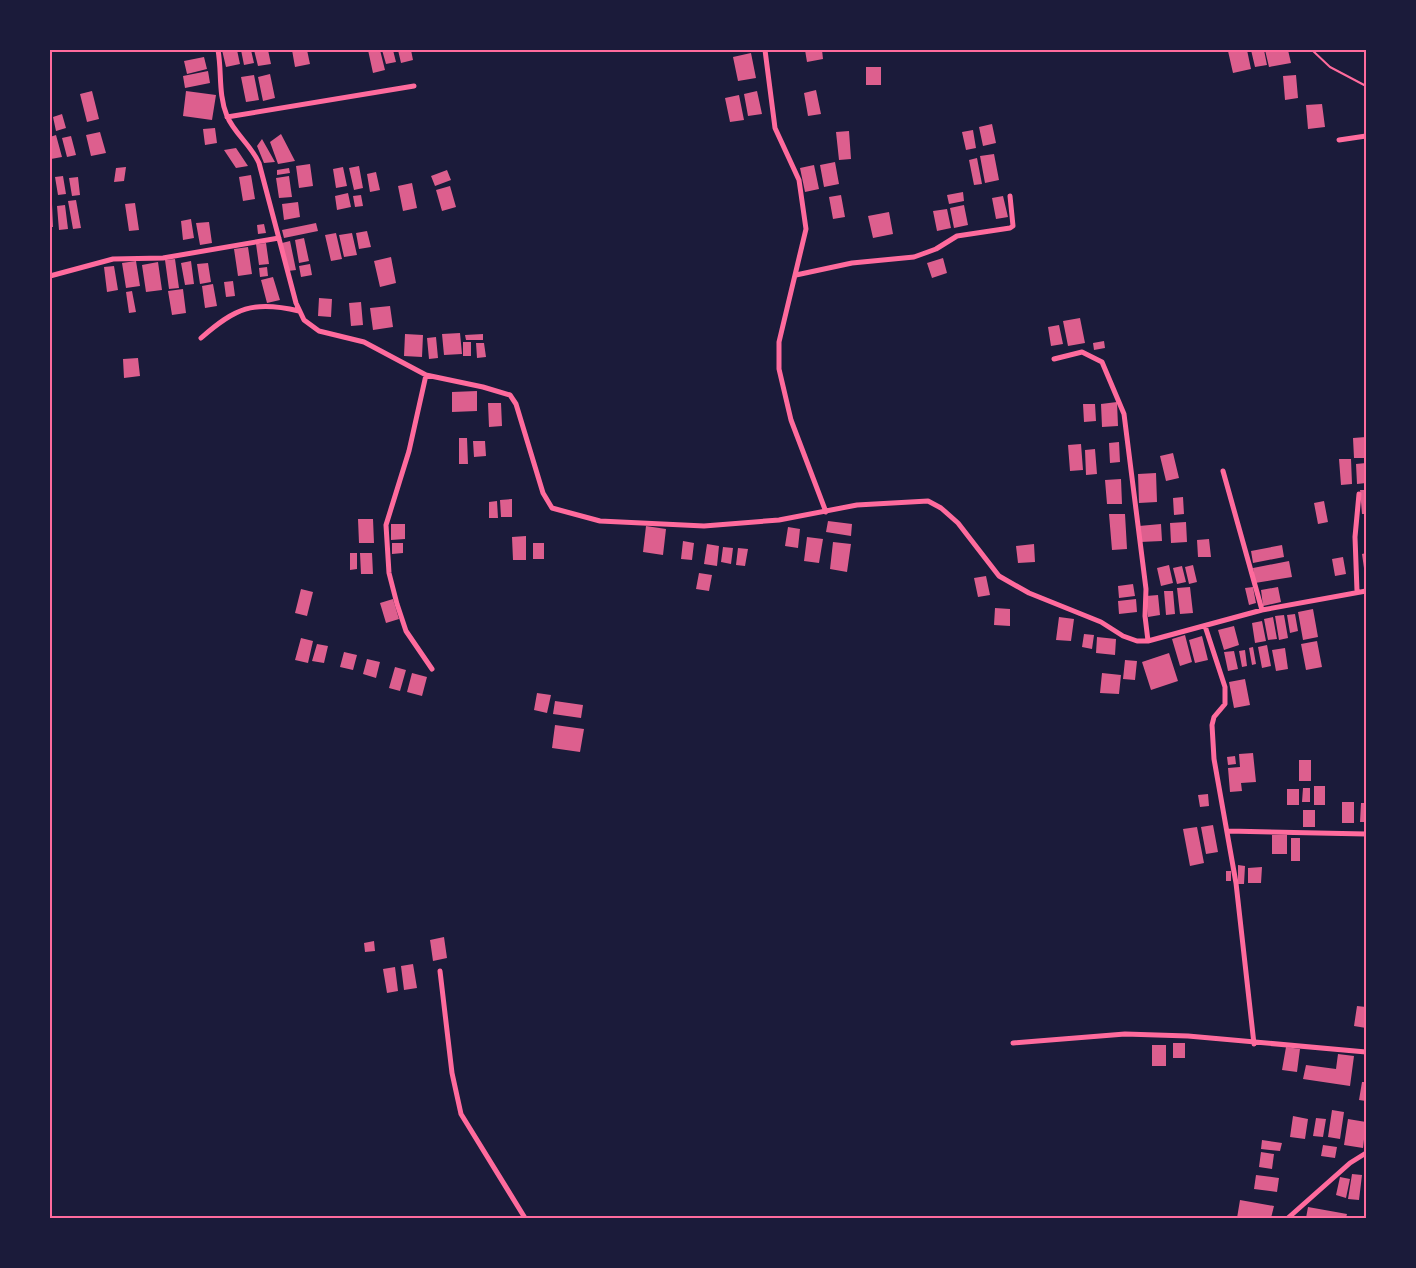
<svg xmlns="http://www.w3.org/2000/svg" width="1416" height="1268" viewBox="0 0 1416 1268" font-family="Barlow,sans-serif">
	<style>
		.building { fill: #dd5f8e }
		.lines { fill: none; stroke-linecap: round; stroke-linejoin: round }
		.path { stroke: #ff6b9d; stroke-width: 2 }
		.minor { stroke: #ff6b9d; stroke-width: 5 }
		.neatline { fill: none; stroke: #ff6b9d; stroke-width: 2 }
	</style>
	<rect width="100%" height="100%" fill="#1b1b3a"/>
	<!-- building -->
	<path class="building" d="M 222,50 L 237,50 L 240,64 L 226,67 Z
		M 241,50 L 251,50 L 254,63 L 244,65 Z
		M 254,50 L 268,50 L 271,64 L 258,66 Z
		M 292,50 L 307,50 L 310,64 L 295,67 Z
		M 368,50 L 380,50 L 385,70 L 373,73 Z
		M 382,50 L 393,50 L 396,62 L 386,64 Z
		M 398,50 L 411,50 L 413,60 L 401,63 Z
		M 805,50 L 822,50 L 823,59 L 807,62 Z
		M 1247,50 L 1251,69 L 1233,73 L 1228,51 Z
		M 1251,50 L 1264,50 L 1267,65 L 1255,67 Z
		M 1265,50 L 1288,50 L 1291,63 L 1269,67 Z
		M 751,53 L 756,78 L 738,81 L 733,57 Z
		M 204,57 L 207,69 L 187,74 L 184,61 Z
		M 866,67 L 881,67 L 881,85 L 866,85 Z
		M 208,71 L 210,83 L 185,88 L 183,76 Z
		M 270,74 L 275,98 L 263,101 L 258,77 Z
		M 254,75 L 259,100 L 246,102 L 241,77 Z
		M 1296,75 L 1298,98 L 1285,100 L 1283,76 Z
		M 816,90 L 821,114 L 808,116 L 804,93 Z
		M 92,91 L 99,119 L 87,122 L 80,94 Z
		M 186,91 L 216,95 L 212,120 L 183,116 Z
		M 757,91 L 762,114 L 748,116 L 744,94 Z
		M 739,95 L 744,120 L 730,122 L 725,98 Z
		M 1322,104 L 1325,127 L 1308,129 L 1306,105 Z
		M 62,114 L 66,128 L 56,131 L 53,117 Z
		M 992,124 L 996,143 L 983,146 L 979,127 Z
		M 215,128 L 217,143 L 205,145 L 203,129 Z
		M 973,130 L 976,148 L 966,150 L 962,132 Z
		M 849,131 L 851,159 L 839,160 L 836,132 Z
		M 100,132 L 106,153 L 91,156 L 86,135 Z
		M 281,134 L 295,161 L 278,164 L 270,142 Z
		M 56,135 L 62,157 L 51,159 L 50,137 Z
		M 71,136 L 76,155 L 67,157 L 62,138 Z
		M 262,139 L 275,162 L 264,163 L 257,146 Z
		M 236,148 L 248,166 L 236,168 L 224,150 Z
		M 994,154 L 999,180 L 985,183 L 980,156 Z
		M 977,158 L 982,184 L 974,185 L 969,160 Z
		M 835,162 L 839,184 L 824,187 L 820,165 Z
		M 310,164 L 313,186 L 299,188 L 296,166 Z
		M 814,165 L 819,189 L 805,192 L 800,168 Z
		M 359,166 L 363,188 L 354,190 L 349,168 Z
		M 126,167 L 124,181 L 114,182 L 116,168 Z
		M 343,167 L 347,186 L 336,188 L 333,169 Z
		M 289,168 L 290,173 L 277,175 L 277,170 Z
		M 447,170 L 451,180 L 435,186 L 431,176 Z
		M 376,172 L 380,190 L 370,192 L 367,174 Z
		M 251,175 L 255,199 L 243,201 L 239,177 Z
		M 63,176 L 66,194 L 58,195 L 55,177 Z
		M 289,176 L 292,197 L 279,198 L 276,178 Z
		M 78,177 L 80,195 L 72,196 L 69,178 Z
		M 412,183 L 417,208 L 403,211 L 398,186 Z
		M 450,186 L 456,207 L 442,211 L 436,190 Z
		M 963,192 L 964,201 L 949,204 L 947,195 Z
		M 348,193 L 351,207 L 337,210 L 335,196 Z
		M 361,195 L 363,206 L 355,207 L 353,196 Z
		M 841,195 L 845,217 L 833,219 L 829,197 Z
		M 1003,196 L 1008,217 L 996,219 L 992,198 Z
		M 76,200 L 81,228 L 73,229 L 68,201 Z
		M 298,202 L 300,217 L 284,220 L 282,204 Z
		M 135,203 L 139,230 L 129,231 L 125,204 Z
		M 50,204 L 52,204 L 53,227 L 50,227 Z
		M 65,205 L 68,229 L 59,230 L 57,206 Z
		M 964,205 L 968,225 L 954,228 L 950,208 Z
		M 947,209 L 951,228 L 937,231 L 933,211 Z
		M 889,212 L 893,234 L 873,238 L 868,216 Z
		M 191,219 L 194,238 L 183,240 L 181,221 Z
		M 209,222 L 212,243 L 200,245 L 196,223 Z
		M 316,223 L 318,231 L 284,238 L 282,230 Z
		M 264,224 L 266,233 L 258,234 L 257,225 Z
		M 367,231 L 371,247 L 359,249 L 356,233 Z
		M 336,233 L 342,259 L 331,261 L 325,235 Z
		M 352,233 L 357,255 L 344,257 L 339,235 Z
		M 304,238 L 309,261 L 299,263 L 295,240 Z
		M 290,241 L 296,270 L 288,271 L 282,243 Z
		M 266,243 L 269,264 L 259,265 L 256,244 Z
		M 248,247 L 252,274 L 238,276 L 234,249 Z
		M 391,257 L 396,283 L 380,287 L 374,261 Z
		M 943,258 L 947,273 L 932,278 L 927,263 Z
		M 175,259 L 179,288 L 169,289 L 165,260 Z
		M 136,261 L 140,286 L 126,288 L 122,263 Z
		M 191,261 L 194,284 L 185,285 L 181,263 Z
		M 158,262 L 162,290 L 146,292 L 142,265 Z
		M 208,263 L 211,282 L 200,284 L 197,264 Z
		M 310,264 L 312,275 L 301,277 L 299,266 Z
		M 114,266 L 118,290 L 107,292 L 104,267 Z
		M 267,267 L 268,276 L 260,277 L 259,268 Z
		M 273,277 L 280,300 L 267,303 L 261,280 Z
		M 233,281 L 235,296 L 226,297 L 224,282 Z
		M 213,284 L 217,306 L 205,308 L 202,286 Z
		M 183,289 L 186,313 L 172,315 L 168,291 Z
		M 132,291 L 136,312 L 129,313 L 126,292 Z
		M 319,298 L 332,299 L 331,317 L 318,316 Z
		M 361,302 L 363,325 L 351,326 L 349,303 Z
		M 390,306 L 393,327 L 373,330 L 370,308 Z
		M 1080,318 L 1085,343 L 1068,346 L 1063,321 Z
		M 1059,325 L 1063,344 L 1051,346 L 1048,327 Z
		M 460,333 L 462,354 L 444,355 L 442,334 Z
		M 405,334 L 423,335 L 422,357 L 404,356 Z
		M 483,334 L 483,340 L 466,340 L 465,335 Z
		M 436,337 L 438,358 L 429,359 L 427,338 Z
		M 1104,341 L 1105,348 L 1094,350 L 1093,343 Z
		M 463,342 L 471,342 L 471,356 L 463,356 Z
		M 476,343 L 484,343 L 486,357 L 477,358 Z
		M 138,358 L 140,376 L 124,378 L 123,359 Z
		M 477,391 L 477,411 L 452,412 L 452,392 Z
		M 1117,402 L 1118,426 L 1102,427 L 1101,404 Z
		M 488,403 L 501,403 L 502,426 L 489,427 Z
		M 1083,404 L 1095,404 L 1096,421 L 1084,422 Z
		M 1366,437 L 1366,458 L 1354,458 L 1353,438 Z
		M 459,438 L 467,438 L 468,464 L 459,464 Z
		M 473,441 L 485,441 L 486,456 L 474,457 Z
		M 1119,442 L 1120,462 L 1110,463 L 1109,443 Z
		M 1081,444 L 1083,470 L 1070,471 L 1068,445 Z
		M 1095,449 L 1097,474 L 1086,475 L 1085,450 Z
		M 1173,453 L 1179,478 L 1166,481 L 1160,456 Z
		M 1339,459 L 1351,459 L 1352,484 L 1341,485 Z
		M 1366,463 L 1366,483 L 1357,484 L 1356,464 Z
		M 1156,473 L 1157,502 L 1139,503 L 1138,474 Z
		M 1121,479 L 1122,504 L 1107,504 L 1105,480 Z
		M 1360,490 L 1366,490 L 1366,514 L 1362,514 Z
		M 1183,497 L 1184,514 L 1174,515 L 1173,498 Z
		M 512,499 L 512,517 L 501,517 L 500,500 Z
		M 497,501 L 498,518 L 489,518 L 489,502 Z
		M 1324,501 L 1328,522 L 1318,524 L 1314,503 Z
		M 1109,514 L 1125,514 L 1127,549 L 1112,550 Z
		M 358,519 L 373,519 L 374,543 L 359,543 Z
		M 828,521 L 852,524 L 851,536 L 826,532 Z
		M 1186,522 L 1187,542 L 1171,543 L 1170,523 Z
		M 391,524 L 405,524 L 405,539 L 391,540 Z
		M 1161,524 L 1162,541 L 1140,542 L 1139,526 Z
		M 646,526 L 666,529 L 663,555 L 643,552 Z
		M 788,527 L 800,529 L 798,548 L 785,546 Z
		M 526,536 L 526,560 L 513,560 L 512,537 Z
		M 807,537 L 823,539 L 819,563 L 804,561 Z
		M 1209,539 L 1211,557 L 1198,557 L 1197,540 Z
		M 683,541 L 694,543 L 692,560 L 681,559 Z
		M 833,542 L 851,544 L 847,572 L 830,569 Z
		M 392,543 L 403,543 L 403,553 L 392,554 Z
		M 533,543 L 544,543 L 544,559 L 533,559 Z
		M 707,544 L 719,546 L 717,566 L 704,564 Z
		M 1034,544 L 1035,562 L 1018,563 L 1016,546 Z
		M 1282,545 L 1284,557 L 1253,563 L 1251,551 Z
		M 723,547 L 733,548 L 731,564 L 721,562 Z
		M 738,548 L 748,549 L 745,566 L 736,565 Z
		M 350,553 L 357,553 L 357,569 L 350,570 Z
		M 360,553 L 372,553 L 373,574 L 361,574 Z
		M 1366,553 L 1366,575 L 1365,575 L 1362,554 Z
		M 1343,557 L 1346,574 L 1335,576 L 1332,559 Z
		M 1289,561 L 1292,577 L 1255,583 L 1253,568 Z
		M 1169,565 L 1173,583 L 1161,586 L 1157,568 Z
		M 1193,565 L 1197,582 L 1189,584 L 1185,567 Z
		M 1182,566 L 1186,582 L 1177,584 L 1173,568 Z
		M 699,573 L 712,575 L 709,591 L 696,589 Z
		M 986,576 L 990,595 L 978,597 L 974,578 Z
		M 1133,584 L 1135,596 L 1119,598 L 1118,586 Z
		M 1190,587 L 1193,613 L 1180,614 L 1177,588 Z
		M 1253,587 L 1256,603 L 1249,605 L 1245,588 Z
		M 1278,587 L 1281,602 L 1263,606 L 1261,590 Z
		M 301,589 L 313,592 L 307,616 L 295,613 Z
		M 1164,591 L 1173,591 L 1175,614 L 1166,615 Z
		M 1158,595 L 1160,615 L 1148,617 L 1146,596 Z
		M 393,599 L 399,619 L 386,623 L 380,603 Z
		M 1136,599 L 1137,612 L 1119,614 L 1118,601 Z
		M 995,608 L 1010,609 L 1010,626 L 994,625 Z
		M 1313,609 L 1318,637 L 1303,640 L 1298,612 Z
		M 1295,614 L 1298,631 L 1290,633 L 1287,615 Z
		M 1284,615 L 1288,638 L 1279,640 L 1275,616 Z
		M 1059,617 L 1074,619 L 1071,641 L 1056,640 Z
		M 1273,617 L 1277,639 L 1268,640 L 1264,619 Z
		M 1262,621 L 1266,641 L 1255,643 L 1252,623 Z
		M 1234,626 L 1239,645 L 1224,650 L 1218,630 Z
		M 1084,634 L 1094,635 L 1092,649 L 1082,647 Z
		M 1185,635 L 1192,662 L 1180,666 L 1172,639 Z
		M 1202,636 L 1208,660 L 1195,663 L 1189,640 Z
		M 1097,637 L 1116,639 L 1115,655 L 1096,653 Z
		M 301,638 L 313,641 L 308,663 L 295,660 Z
		M 1317,641 L 1322,667 L 1306,670 L 1301,644 Z
		M 317,644 L 328,646 L 324,663 L 312,661 Z
		M 1267,645 L 1271,666 L 1262,668 L 1258,647 Z
		M 1253,647 L 1256,664 L 1252,665 L 1249,648 Z
		M 1285,648 L 1288,669 L 1276,671 L 1272,650 Z
		M 1245,650 L 1247,666 L 1242,667 L 1239,651 Z
		M 1234,651 L 1238,669 L 1228,671 L 1224,652 Z
		M 344,652 L 357,655 L 353,670 L 340,667 Z
		M 1169,653 L 1178,681 L 1151,690 L 1142,662 Z
		M 367,659 L 380,662 L 376,678 L 363,674 Z
		M 1125,660 L 1137,661 L 1135,680 L 1123,679 Z
		M 395,667 L 406,670 L 400,691 L 389,688 Z
		M 412,673 L 427,677 L 422,696 L 407,692 Z
		M 1102,673 L 1121,675 L 1119,694 L 1100,693 Z
		M 1245,679 L 1250,705 L 1234,708 L 1229,682 Z
		M 537,693 L 551,695 L 547,713 L 534,710 Z
		M 555,701 L 583,705 L 581,718 L 553,714 Z
		M 555,725 L 584,729 L 580,752 L 552,748 Z
		M 1253,753 L 1256,782 L 1241,783 L 1242,791 L 1230,792 L 1228,768 L 1240,767 L 1239,754 Z
		M 1235,756 L 1236,764 L 1228,765 L 1227,757 Z
		M 1299,760 L 1311,760 L 1311,781 L 1299,781 Z
		M 1314,786 L 1325,786 L 1325,805 L 1314,805 Z
		M 1303,788 L 1310,788 L 1310,802 L 1302,802 Z
		M 1287,789 L 1299,789 L 1299,805 L 1287,805 Z
		M 1208,794 L 1209,806 L 1200,807 L 1198,795 Z
		M 1342,802 L 1354,802 L 1354,823 L 1342,823 Z
		M 1361,803 L 1366,803 L 1366,822 L 1360,822 Z
		M 1303,810 L 1315,810 L 1315,827 L 1303,827 Z
		M 1213,825 L 1218,852 L 1206,854 L 1201,827 Z
		M 1197,827 L 1204,863 L 1190,866 L 1183,829 Z
		M 1272,835 L 1287,835 L 1287,854 L 1272,854 Z
		M 1291,838 L 1300,838 L 1300,861 L 1291,861 Z
		M 1238,865 L 1245,866 L 1244,884 L 1238,884 Z
		M 1262,867 L 1261,883 L 1248,883 L 1248,868 Z
		M 1226,871 L 1231,871 L 1231,881 L 1226,881 Z
		M 444,937 L 447,958 L 433,961 L 430,940 Z
		M 374,941 L 375,951 L 365,952 L 364,943 Z
		M 413,964 L 417,988 L 404,990 L 401,966 Z
		M 395,967 L 398,991 L 387,993 L 383,969 Z
		M 1357,1006 L 1366,1007 L 1366,1028 L 1354,1026 Z
		M 1173,1043 L 1185,1043 L 1185,1058 L 1173,1058 Z
		M 1152,1045 L 1166,1045 L 1166,1066 L 1152,1066 Z
		M 1286,1047 L 1300,1049 L 1297,1072 L 1282,1070 Z
		M 1338,1054 L 1354,1056 L 1350,1086 L 1303,1079 L 1306,1065 L 1336,1069 Z
		M 1362,1082 L 1366,1082 L 1366,1101 L 1359,1100 Z
		M 1332,1110 L 1344,1112 L 1340,1139 L 1328,1137 Z
		M 1293,1116 L 1308,1119 L 1305,1139 L 1290,1137 Z
		M 1316,1118 L 1326,1119 L 1323,1137 L 1313,1136 Z
		M 1348,1119 L 1366,1122 L 1363,1148 L 1344,1145 Z
		M 1262,1140 L 1282,1143 L 1280,1151 L 1261,1149 Z
		M 1323,1145 L 1337,1147 L 1335,1158 L 1321,1156 Z
		M 1261,1152 L 1274,1154 L 1272,1169 L 1259,1167 Z
		M 1352,1174 L 1362,1175 L 1359,1200 L 1348,1199 Z
		M 1256,1175 L 1279,1178 L 1277,1192 L 1254,1189 Z
		M 1340,1177 L 1350,1179 L 1346,1198 L 1336,1195 Z
		M 1240,1200 L 1274,1206 L 1271,1218 L 1237,1218 Z
		M 1308,1207 L 1347,1214 L 1346,1218 L 1306,1218 Z"/>
	<g class="lines">
		<!-- path -->
		<path class="path" d="M 1312,50 L 1330,67 L 1366,86"/>
		<!-- minor -->
		<path class="minor" d="M 218,50 C 222,72 218,94 227,116 C 234,133 251,145 259,163 L 296,303 L 304,320 L 319,331 L 364,342 L 426,375 L 483,387 L 510,395 L 516,404 L 543,493 L 552,508 L 600,521 L 704,526 L 779,520 L 857,505 L 928,501 L 941,508 L 958,523 L 999,576 L 1029,593 L 1101,622 L 1123,636 L 1137,641 L 1148,641 L 1262,610 L 1366,591
			M 765,50 L 775,128 L 799,180 L 806,229 L 779,342 L 779,369 L 791,420 L 826,512
			M 227,117 L 414,86
			M 1339,140 L 1366,136
			M 796,275 L 852,263 L 914,257 L 936,249 L 957,236 L 1010,228 L 1013,226 L 1010,196
			M 50,276 L 113,259 L 163,258 L 279,238
			M 201,338 C 235,308 253,300 299,311
			M 1054,359 L 1082,352 L 1102,362 L 1124,414 L 1146,589 L 1145,616 L 1148,641
			M 426,375 L 409,451 L 386,525 L 389,573 L 397,604 L 406,631 L 432,669
			M 1223,471 L 1262,610
			M 1357,591 L 1355,537 L 1359,494
			M 1205,626 L 1225,687 L 1225,704 L 1214,717 L 1212,725 L 1214,759 L 1236,883 L 1254,1044
			M 1228,831 L 1366,834
			M 440,971 L 452,1073 L 461,1114 L 525,1218
			M 1013,1043 L 1125,1034 L 1188,1036 L 1366,1052
			M 1288,1218 L 1350,1163 L 1366,1153"/>
	</g>
	<!-- border -->
	<rect width="1416" height="1268" fill="none" stroke="#1b1b3a" stroke-width="102"/>
	<rect x="51" y="51" width="1314" height="1166" class="neatline"/>
</svg>
